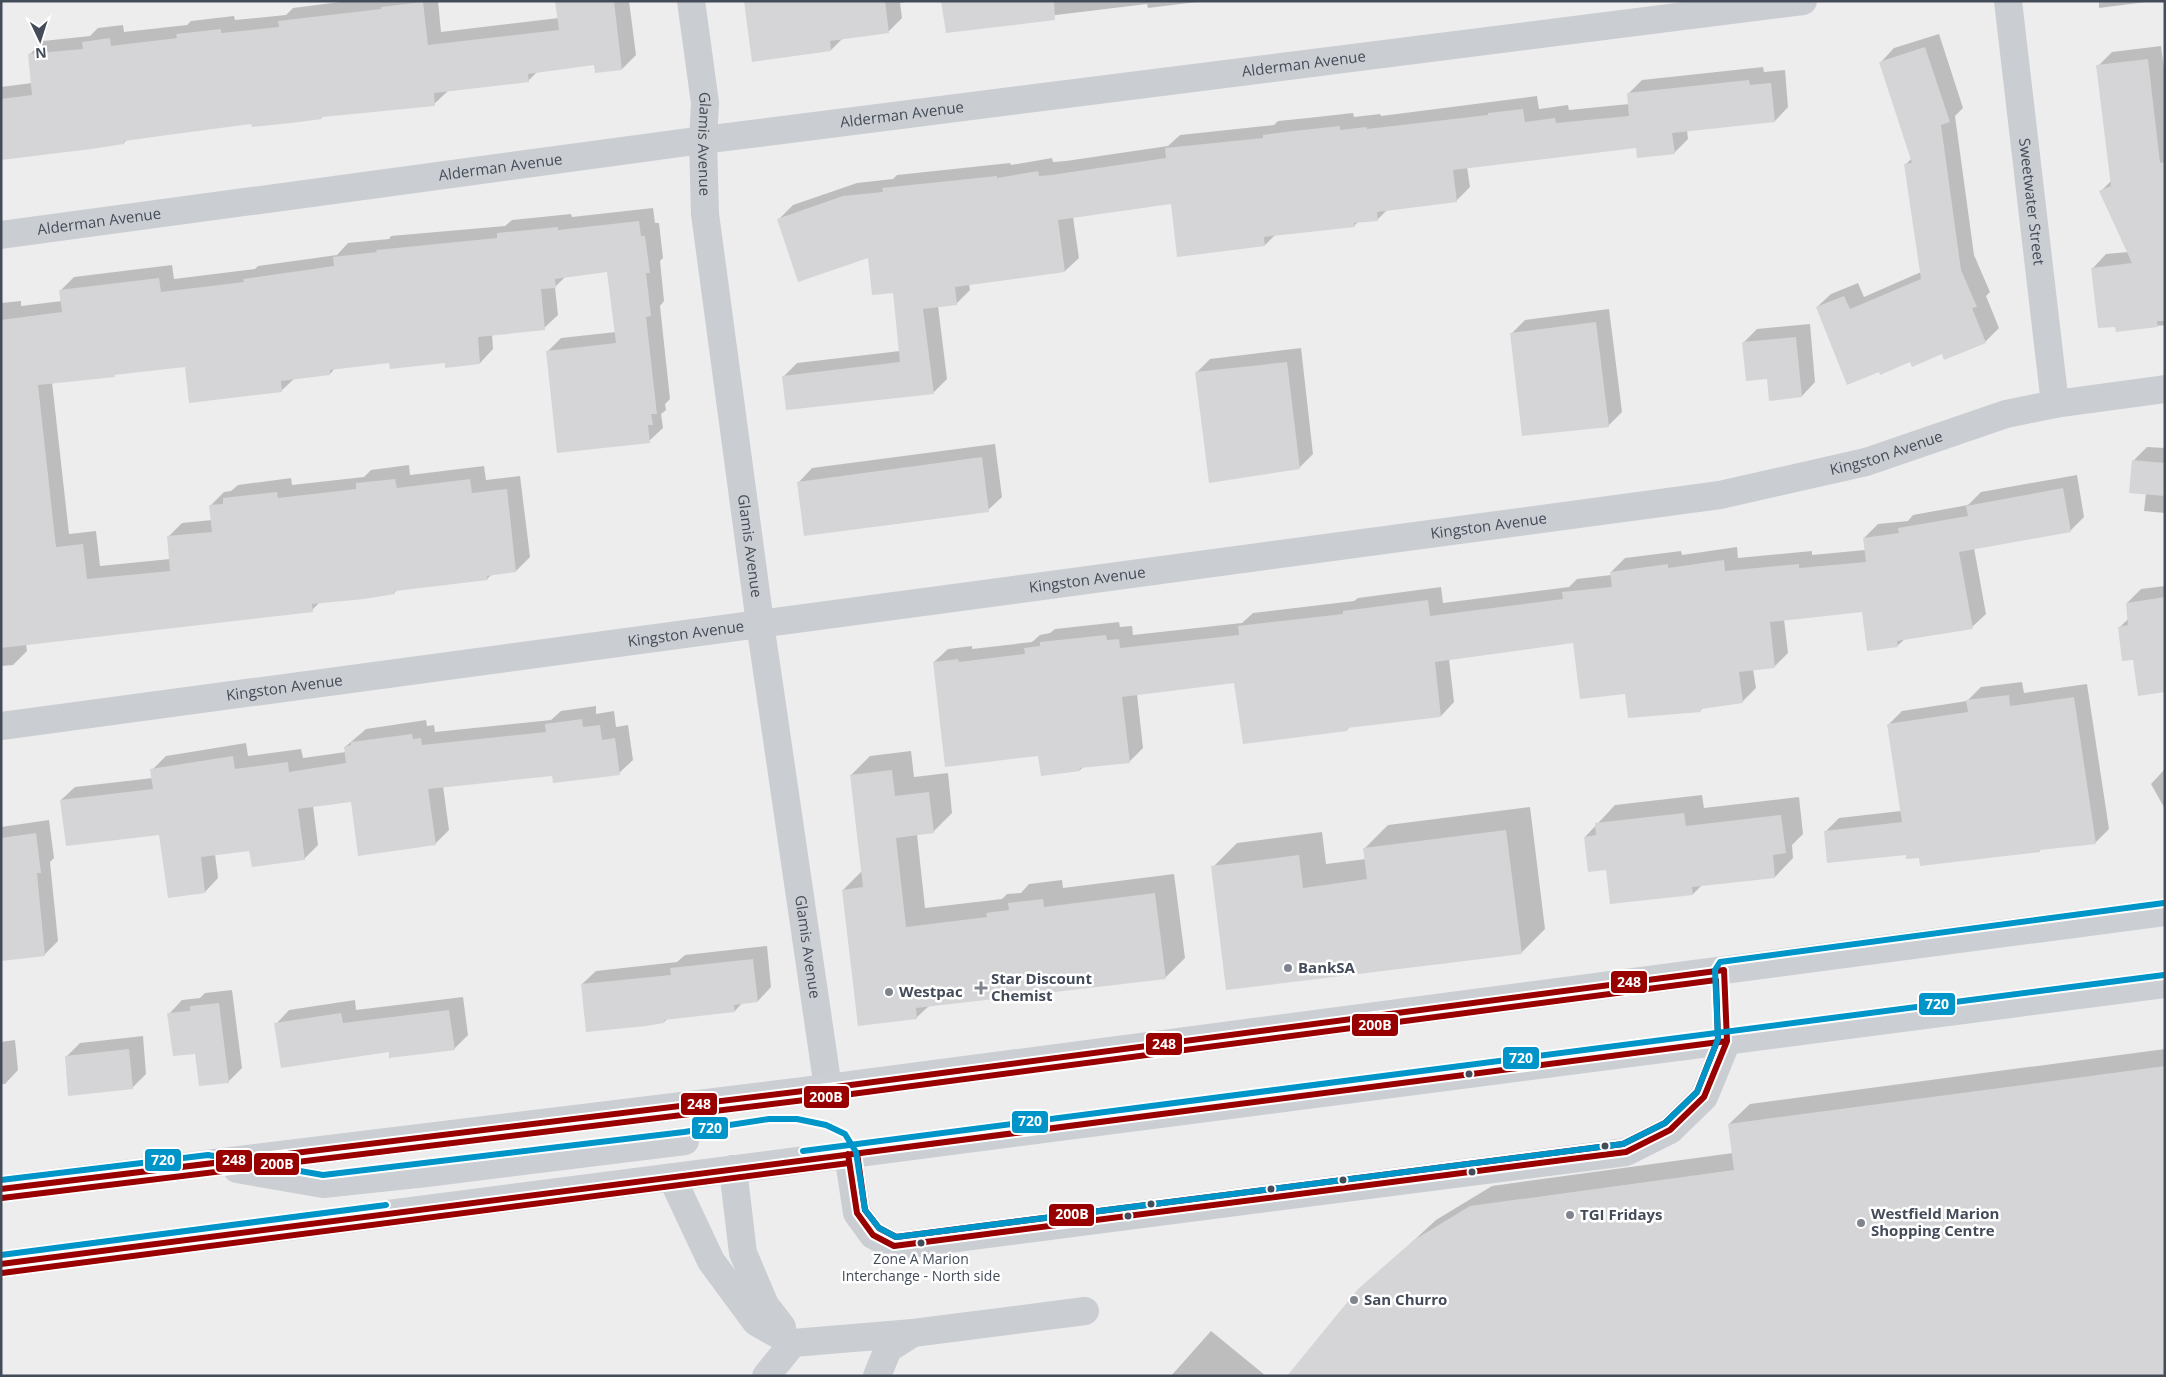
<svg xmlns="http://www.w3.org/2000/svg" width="2166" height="1377" viewBox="0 0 2166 1377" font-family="'Open Sans',sans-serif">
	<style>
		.shadow { fill: #0003 }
		.building { fill: #d5d5d7 }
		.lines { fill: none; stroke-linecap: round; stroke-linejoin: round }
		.street { stroke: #cacdd1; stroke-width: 28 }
		.secondary { stroke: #cbced2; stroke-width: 28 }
		.bus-1-casing { stroke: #fff; stroke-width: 10 }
		.bus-2-casing { stroke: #fff; stroke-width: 10 }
		.bus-3-casing { stroke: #fff; stroke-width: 10 }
		.bus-1 { stroke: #900; stroke-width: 6 }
		.bus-2 { stroke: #900; stroke-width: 6 }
		.bus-3 { stroke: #0095c8; stroke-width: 6 }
		.poi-dot { fill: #80848d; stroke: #fff; stroke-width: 2 }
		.bus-dot { fill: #444c5a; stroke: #fff; stroke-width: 2 }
		.labels { text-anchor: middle; stroke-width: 5; stroke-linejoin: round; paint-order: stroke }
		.bus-label { font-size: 14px; fill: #444c5a; stroke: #fff }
		.street-label { font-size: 15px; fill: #444c5a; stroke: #fff }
		.poi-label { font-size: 15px; font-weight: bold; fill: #444c5a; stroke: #fff; text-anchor: start }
		.line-badge { stroke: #fff; stroke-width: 2 }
		.badge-label { font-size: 14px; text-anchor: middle; font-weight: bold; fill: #fff }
	</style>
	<rect width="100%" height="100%" fill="#eeeded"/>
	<!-- shadow -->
	<path class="shadow" d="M 348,1 L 438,1 L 441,32 L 559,18 L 557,1 L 629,1 L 636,55 L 622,69 L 596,72 L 595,64 L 538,71 L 528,81 L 448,91 L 434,104 L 323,116 L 321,118 L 252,123 L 127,139 L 124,143 L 1,159 L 1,87 L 32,83 L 29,55 L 43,41 L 90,36 L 98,28 L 123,25 L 124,32 L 187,25 L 191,21 L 234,16 L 235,20 L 286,15 L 293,8 Z
		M 746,1 L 910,1 L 900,3 L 902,18 L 888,32 L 843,38 L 831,50 Z
		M 943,1 L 1205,1 L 1148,8 L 1147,4 L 1023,19 Z
		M 2099,1 L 2154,1 L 2099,8 Z
		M 1939,34 L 1963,108 L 1955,116 L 1974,255 L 1990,292 L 1986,296 L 1999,328 L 1985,342 L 1911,361 L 1817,307 L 1831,294 L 1858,283 L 1864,297 L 1921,272 L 1906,164 L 1912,158 L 1881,62 L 1894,48 Z
		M 2161,46 L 2165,76 L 2165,325 L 2117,330 L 2093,268 L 2106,254 L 2128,252 L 2100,192 L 2111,181 L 2098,66 L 2112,52 Z
		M 1763,67 L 1764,72 L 1785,70 L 1788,107 L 1775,121 L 1687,130 L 1688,139 L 1674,153 L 1637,147 L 1467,167 L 1470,187 L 1456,201 L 1388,209 L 1378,219 L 1358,222 L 1354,226 L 1275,235 L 1265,245 L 1172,203 L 1073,217 L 1079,258 L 1065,271 L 969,284 L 970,290 L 956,304 L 938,306 L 947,379 L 933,393 L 783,377 L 797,363 L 900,351 L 894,292 L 869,256 L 779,219 L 793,205 L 857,183 L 893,179 L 897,175 L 1010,163 L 1011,165 L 1052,158 L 1053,162 L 1066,161 L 1168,146 L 1180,135 L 1274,125 L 1278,121 L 1308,118 L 1353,113 L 1354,117 L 1380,114 L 1381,116 L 1537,96 L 1539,109 L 1568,105 L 1569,110 L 1629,104 L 1628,94 L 1642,80 Z
		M 653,208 L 655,223 L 659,223 L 663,258 L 660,261 L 664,301 L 660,306 L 670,399 L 665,404 L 666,410 L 661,414 L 663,428 L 649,441 L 547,352 L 561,338 L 616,332 L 608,270 L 566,276 L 555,287 L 558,315 L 544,328 L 492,334 L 493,349 L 480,363 L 391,362 L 335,368 L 330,374 L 295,378 L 281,391 L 186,365 L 117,373 L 114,376 L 52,382 L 69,534 L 96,531 L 100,566 L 170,559 L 168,537 L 182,523 L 212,520 L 210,506 L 224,492 L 231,491 L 238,485 L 291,478 L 292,485 L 364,477 L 371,470 L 409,465 L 410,475 L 484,466 L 486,480 L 520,476 L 530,557 L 516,571 L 492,574 L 487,579 L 398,589 L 394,593 L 320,602 L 312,610 L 26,644 L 27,651 L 13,665 L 1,666 L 1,303 L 21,301 L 21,306 L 62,301 L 61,290 L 74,277 L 172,265 L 174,279 L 255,269 L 258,266 L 337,255 L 348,243 L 389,239 L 391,236 L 505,226 L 512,220 L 571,214 L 572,217 Z
		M 1609,309 L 1622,412 L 1608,426 L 1511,334 L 1525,320 Z
		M 1810,324 L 1815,382 L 1802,396 L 1768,377 L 1743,343 L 1757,329 Z
		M 1301,348 L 1313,454 L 1299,468 L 1196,373 L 1210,359 Z
		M 995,444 L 1002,497 L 988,510 L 799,482 L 812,468 Z
		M 2147,447 L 2165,448 L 2165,513 L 2144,511 L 2146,493 L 2133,461 Z
		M 2077,475 L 2084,517 L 2070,531 L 1974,548 L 1986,614 L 1972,627 L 1905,639 L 1897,646 L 1864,610 L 1784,619 L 1788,653 L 1774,667 L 1753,669 L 1756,688 L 1742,702 L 1704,707 L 1701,710 L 1626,692 L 1574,642 L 1449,659 L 1454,702 L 1441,716 L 1350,726 L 1347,730 L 1235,681 L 1137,694 L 1143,748 L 1129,762 L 1083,767 L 1080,770 L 1039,754 L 934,662 L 948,649 L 972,646 L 972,649 L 1032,642 L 1040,635 L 1050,633 L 1055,629 L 1119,622 L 1120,627 L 1132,626 L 1133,635 L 1242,623 L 1253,613 L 1354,601 L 1358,598 L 1441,587 L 1443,603 L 1569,587 L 1577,579 L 1611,575 L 1611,572 L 1625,558 L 1681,551 L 1682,555 L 1737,547 L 1738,558 L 1812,551 L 1812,555 L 1865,550 L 1864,538 L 1878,524 L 1908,521 L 1913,515 L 1968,505 L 1981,492 Z
		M 2165,586 L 2165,691 L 2134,658 L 2119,628 L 2129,618 L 2127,603 L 2141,589 Z
		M 2022,682 L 2024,693 L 2087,684 L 2109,829 L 2095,843 L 1920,857 L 1825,832 L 1839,818 L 1901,811 L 1889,724 L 1902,711 L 1967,701 L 1981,687 Z
		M 596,706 L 596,714 L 614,711 L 616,727 L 628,725 L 633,760 L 619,773 L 553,775 L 443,786 L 449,830 L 435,844 L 352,801 L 313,806 L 318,845 L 304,859 L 250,849 L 215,854 L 218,878 L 205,892 L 160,834 L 61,800 L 75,787 L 153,778 L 152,770 L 166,756 L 246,743 L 248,756 L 301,749 L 303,758 L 346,752 L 345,747 L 366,729 L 426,720 L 427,726 L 434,725 L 435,732 L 551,720 L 561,711 Z
		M 911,751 L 914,777 L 948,773 L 952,813 L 933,832 L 917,834 L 925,908 L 1002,899 L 1007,894 L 1021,893 L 1029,884 L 1062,880 L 1063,888 L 1174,874 L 1185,958 L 1165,978 L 930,1005 L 916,1018 L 843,890 L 862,871 L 851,775 L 870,756 Z
		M 2164,770 L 2165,770 L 2165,809 L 2151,784 Z
		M 1702,795 L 1704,808 L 1799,797 L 1803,834 L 1792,845 L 1793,858 L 1775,877 L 1702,885 L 1693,894 L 1608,868 L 1585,837 L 1615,805 Z
		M 1530,807 L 1545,929 L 1521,953 L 1213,867 L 1237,843 L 1322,832 L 1326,864 L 1366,859 L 1365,848 L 1388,825 Z
		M 49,820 L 54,858 L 50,862 L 58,941 L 44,955 L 1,959 L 1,827 Z
		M 767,946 L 771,987 L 758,1001 L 743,1002 L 735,1011 L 667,1019 L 664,1022 L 582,984 L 596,971 L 677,962 L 685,955 Z
		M 232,990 L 242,1068 L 228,1082 L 196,1052 L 169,1014 L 182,1000 L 200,998 L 205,993 Z
		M 463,997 L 468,1035 L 454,1049 L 276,1024 L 289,1010 L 355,1000 L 356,1010 Z
		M 143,1036 L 146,1074 L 132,1088 L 66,1057 L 80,1043 Z
		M 15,1040 L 18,1070 L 5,1084 L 1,1084 L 1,1042 Z
		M 2165,1049 L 2165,1376 L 1359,1291 L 1436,1220 L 1492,1186 L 1733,1153 L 1729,1124 L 1750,1104 Z
		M 1211,1331 L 1266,1376 L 1171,1376 Z"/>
	<!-- building -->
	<path class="building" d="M 555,1 L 614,1 L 622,70 L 595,73 L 594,65 L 528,74 L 529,82 L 434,93 L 435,106 L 322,117 L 322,119 L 291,123 L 252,127 L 251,124 L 175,134 L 124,141 L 124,144 L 91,149 L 1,160 L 1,99 L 32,95 L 28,54 L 83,49 L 82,42 L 110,38 L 111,46 L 177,38 L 176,34 L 221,29 L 221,33 L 279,27 L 278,21 L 381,9 L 381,7 L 423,2 L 428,45 L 559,30 Z
		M 744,1 L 885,1 L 889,33 L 830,41 L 831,51 L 752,62 Z
		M 941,1 L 1054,1 L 1055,20 L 946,33 Z
		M 1925,47 L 1950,122 L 1941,125 L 1961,270 L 1977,307 L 1972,308 L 1986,343 L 1944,360 L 1942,354 L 1912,367 L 1910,362 L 1880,375 L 1879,372 L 1847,385 L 1816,307 L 1844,296 L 1850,309 L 1921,279 L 1904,164 L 1912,163 L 1879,62 Z
		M 2148,59 L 2160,163 L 2165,162 L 2165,321 L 2157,321 L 2158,327 L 2116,332 L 2115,327 L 2098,328 L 2091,268 L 2132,263 L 2099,191 L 2111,186 L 2096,65 Z
		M 1749,80 L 1750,85 L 1771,83 L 1775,122 L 1672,133 L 1675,154 L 1637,158 L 1636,148 L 1453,170 L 1457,202 L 1377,212 L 1378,221 L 1354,223 L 1355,227 L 1264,237 L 1265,246 L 1177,257 L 1171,204 L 1058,220 L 1065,272 L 955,287 L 957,305 L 923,309 L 934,394 L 786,410 L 782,376 L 900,362 L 893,293 L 872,295 L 868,258 L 798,282 L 777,219 L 843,196 L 883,192 L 882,188 L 997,176 L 997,178 L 1038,171 L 1039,176 L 1051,175 L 1166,158 L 1165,148 L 1263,138 L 1263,135 L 1293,131 L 1340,126 L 1340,130 L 1367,127 L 1367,129 L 1488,115 L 1488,113 L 1523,109 L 1525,122 L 1555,118 L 1556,123 L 1629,116 L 1627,93 Z
		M 639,221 L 641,236 L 645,236 L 650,273 L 646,273 L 651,316 L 646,317 L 657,414 L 651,414 L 653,425 L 648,425 L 650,443 L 557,453 L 546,351 L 616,343 L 607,272 L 555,279 L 556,288 L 541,289 L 545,330 L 478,337 L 480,364 L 445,368 L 445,363 L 390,369 L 389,363 L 330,370 L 330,375 L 281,381 L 282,392 L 189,403 L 185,367 L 114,375 L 115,377 L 38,385 L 56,547 L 83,544 L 87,579 L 170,571 L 167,536 L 212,532 L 209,505 L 223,504 L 223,498 L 277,492 L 278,498 L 356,489 L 356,483 L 395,479 L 397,488 L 470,479 L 472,493 L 507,489 L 516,572 L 487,576 L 488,580 L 395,591 L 395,594 L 364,599 L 312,604 L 313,612 L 1,648 L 1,320 L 62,312 L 59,290 L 159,278 L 161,292 L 244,282 L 243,279 L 334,266 L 333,257 L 377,252 L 376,250 L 497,238 L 497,233 L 558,227 L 558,230 Z
		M 1596,322 L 1609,427 L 1522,436 L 1510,333 Z
		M 1796,337 L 1802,397 L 1769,401 L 1767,379 L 1746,381 L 1742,342 Z
		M 1287,362 L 1300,469 L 1209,483 L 1195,372 Z
		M 982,457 L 989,512 L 804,536 L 797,482 Z
		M 2132,460 L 2165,463 L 2165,496 L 2129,493 Z
		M 2063,488 L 2071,532 L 1959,552 L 1973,629 L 1897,641 L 1898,647 L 1867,651 L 1862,612 L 1770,622 L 1775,668 L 1739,672 L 1743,703 L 1701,709 L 1701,712 L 1628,718 L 1625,694 L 1580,699 L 1573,643 L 1435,662 L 1441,717 L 1347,728 L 1347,731 L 1243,744 L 1234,683 L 1122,697 L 1130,763 L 1080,768 L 1080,771 L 1041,776 L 1038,756 L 945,767 L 933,662 L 958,659 L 959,662 L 1025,654 L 1024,648 L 1040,646 L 1040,642 L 1106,635 L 1107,640 L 1119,639 L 1120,648 L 1239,635 L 1238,626 L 1343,614 L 1343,611 L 1428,600 L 1430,616 L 1563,599 L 1562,592 L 1612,587 L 1610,572 L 1668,564 L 1668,568 L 1724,560 L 1725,571 L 1799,564 L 1799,568 L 1866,562 L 1863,538 L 1899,533 L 1898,528 L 1968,516 L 1966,506 Z
		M 2165,597 L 2165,692 L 2138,696 L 2133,660 L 2122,661 L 2118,627 L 2128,625 L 2126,603 Z
		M 2009,695 L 2010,706 L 2074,697 L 2096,844 L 2040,850 L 2040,852 L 1920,866 L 1919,858 L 1906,859 L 1906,855 L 1827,863 L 1824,831 L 1902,822 L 1887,724 L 1968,712 L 1966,700 Z
		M 582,719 L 583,727 L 600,725 L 602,740 L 615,738 L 620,775 L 553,783 L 552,776 L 428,789 L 436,845 L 358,856 L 351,802 L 298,809 L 305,860 L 252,867 L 249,851 L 201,857 L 205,893 L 168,898 L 159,835 L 66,846 L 60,800 L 153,789 L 150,769 L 233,756 L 235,769 L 288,762 L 289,772 L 346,763 L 344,747 L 351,745 L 351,742 L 412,734 L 413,739 L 421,738 L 422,745 L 546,732 L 545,724 Z
		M 892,770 L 895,796 L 929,792 L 934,833 L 896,838 L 906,927 L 987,917 L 986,913 L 1009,910 L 1008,903 L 1043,899 L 1044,907 L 1155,893 L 1166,979 L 916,1008 L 917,1019 L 858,1026 L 842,890 L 863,887 L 850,775 Z
		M 1684,813 L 1686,826 L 1781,815 L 1786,853 L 1773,855 L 1775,878 L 1692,887 L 1693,895 L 1610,904 L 1606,870 L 1588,872 L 1584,837 L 1596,835 L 1595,823 Z
		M 1506,830 L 1522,954 L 1226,990 L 1211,866 L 1299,855 L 1303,888 L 1367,879 L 1363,848 Z
		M 36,833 L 41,873 L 37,873 L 45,956 L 1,961 L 1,838 Z
		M 753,959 L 758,1002 L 734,1005 L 735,1012 L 664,1020 L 664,1023 L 646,1026 L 586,1032 L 581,984 L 671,975 L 670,968 Z
		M 219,1003 L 229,1083 L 199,1086 L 195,1054 L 173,1056 L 167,1013 L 190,1011 L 190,1006 Z
		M 449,1010 L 455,1050 L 389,1058 L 389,1052 L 281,1068 L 274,1023 L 341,1013 L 343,1023 Z
		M 129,1049 L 133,1089 L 68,1096 L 65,1056 Z
		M 2165,1066 L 2165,1376 L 1287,1376 L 1358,1289 L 1414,1240 L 1470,1206 L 1734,1170 L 1728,1124 Z"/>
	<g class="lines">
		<!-- street -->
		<g class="street">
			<path id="s1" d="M 691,1 L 705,103 L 703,140 L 705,214 L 760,623 L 828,1088"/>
			<path id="s2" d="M 2008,1 L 2055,404"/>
			<path id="s3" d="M 1,235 L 703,140 L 1803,1"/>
			<path id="s4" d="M 1,726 L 1720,495 L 1866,462 L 2006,414 L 2055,404 L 2165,389"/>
			<path d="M 848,1154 L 857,1213 L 873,1235 L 894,1246 L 1626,1152 L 1670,1130 L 1704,1097 L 1727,1041"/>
			<path d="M 733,1169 L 743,1253 L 765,1305 L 782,1327"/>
			<path d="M 672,1178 L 711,1261 L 756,1322 L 793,1343 L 913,1333 L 1085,1311"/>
			<path d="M 766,1376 L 793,1343"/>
			<path d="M 877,1376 L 888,1349 L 913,1333"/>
		</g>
		<!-- secondary -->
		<path class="secondary" d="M 237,1169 L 323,1184 L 427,1173 L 685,1141
			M 1,1189 L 828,1088 L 2165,912
			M 1,1264 L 2165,984"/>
		<!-- bus-1 casing -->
		<g class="bus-1-casing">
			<path id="bus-1" d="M 1,1189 L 828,1088 L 1724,970 L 1727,1041 L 1704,1097 L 1670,1130 L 1626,1152 L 894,1246 L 873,1235 L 857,1213 L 848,1154
				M 1,1264 L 1727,1041"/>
		</g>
		<!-- bus-2 casing -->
		<g class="bus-2-casing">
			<path id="bus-2" d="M 2,1198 L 829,1097 L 1716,980 L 1718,1039 L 1697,1092 L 1665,1123 L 1623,1144 L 896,1237 L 879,1228 L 865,1210 L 857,1153
				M 2,1273 L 849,1163"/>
		</g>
		<!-- bus-3 casing -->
		<g class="bus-3-casing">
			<path id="bus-3" d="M 803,1151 L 2164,975
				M 1,1180 L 208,1155 L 323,1175 L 684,1132 L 769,1119 L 797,1119 L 826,1125 L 845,1134 L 856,1152 L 865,1210 L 879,1228 L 896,1237 L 1623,1144 L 1665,1123 L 1697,1092 L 1718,1039 L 1715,970 L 1720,962 L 2164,903
				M 1,1255 L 386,1205"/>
		</g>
		<!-- bus-1 -->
		<use href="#bus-1" class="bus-1"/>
		<!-- bus-2 -->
		<use href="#bus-2" class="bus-2"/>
		<!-- bus-3 -->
		<use href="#bus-3" class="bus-3"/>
	</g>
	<!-- markers -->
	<g class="poi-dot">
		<circle cx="1288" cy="968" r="5"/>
		<path d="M978.5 980.5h5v5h5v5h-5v5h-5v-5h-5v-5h5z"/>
		<circle cx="889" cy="992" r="5"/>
		<circle cx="1570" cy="1215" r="5"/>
		<circle cx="1861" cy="1223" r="5"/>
		<circle cx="1354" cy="1300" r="5"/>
	</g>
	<g class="bus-dot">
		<circle cx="1469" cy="1074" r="4.5"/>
		<circle cx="1605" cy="1146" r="4.5"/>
		<circle cx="1472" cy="1172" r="4.5"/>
		<circle cx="1343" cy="1180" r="4.5"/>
		<circle cx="1271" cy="1189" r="4.5"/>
		<circle cx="1151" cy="1204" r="4.5"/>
		<circle cx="1128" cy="1216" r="4.5"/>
		<circle cx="921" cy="1243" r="4.5"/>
	</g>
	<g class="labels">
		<!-- bus labels -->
		<g class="bus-label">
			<text x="921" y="1264">Zone A Marion<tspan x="921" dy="17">Interchange - North side</tspan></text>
		</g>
		<!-- street labels -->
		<g class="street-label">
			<text dy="5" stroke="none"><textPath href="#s3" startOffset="1314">Alderman Avenue</textPath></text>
			<text dy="5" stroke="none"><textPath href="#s3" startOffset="909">Alderman Avenue</textPath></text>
			<text dy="5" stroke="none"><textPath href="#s1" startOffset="144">Glamis Avenue</textPath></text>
			<text dy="5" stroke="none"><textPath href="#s3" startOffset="504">Alderman Avenue</textPath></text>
			<text dy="5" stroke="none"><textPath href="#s2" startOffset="202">Sweetwater Street</textPath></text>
			<text dy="5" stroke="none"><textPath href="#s3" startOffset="99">Alderman Avenue</textPath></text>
			<text dy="5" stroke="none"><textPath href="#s4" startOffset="1906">Kingston Avenue</textPath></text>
			<text dy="5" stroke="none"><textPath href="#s4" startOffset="1501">Kingston Avenue</textPath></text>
			<text dy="5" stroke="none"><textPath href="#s1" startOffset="549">Glamis Avenue</textPath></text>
			<text dy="5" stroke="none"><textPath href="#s4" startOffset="1096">Kingston Avenue</textPath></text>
			<text dy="5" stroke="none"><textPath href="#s4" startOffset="691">Kingston Avenue</textPath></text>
			<text dy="5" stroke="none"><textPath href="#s4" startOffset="286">Kingston Avenue</textPath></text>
			<text dy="5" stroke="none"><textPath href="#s1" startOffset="954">Glamis Avenue</textPath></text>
		</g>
		<!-- poi labels -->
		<g class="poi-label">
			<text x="1298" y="973">BankSA</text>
			<text x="991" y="984">Star Discount<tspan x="991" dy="17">Chemist</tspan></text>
			<text x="899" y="997">Westpac</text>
			<text x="1871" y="1219">Westfield Marion<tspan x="1871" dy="17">Shopping Centre</tspan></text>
			<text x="1580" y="1220">TGI Fridays</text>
			<text x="1364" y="1305">San Churro</text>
		</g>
	</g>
	<g class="line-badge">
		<rect x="1610" y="970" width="38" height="24" rx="5" fill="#900"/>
		<rect x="1918" y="992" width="38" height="24" rx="5" fill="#0095c8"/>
		<rect x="1351" y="1013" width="48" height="24" rx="5" fill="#900"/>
		<rect x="1145" y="1032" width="38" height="24" rx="5" fill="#900"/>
		<rect x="1502" y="1046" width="38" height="24" rx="5" fill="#0095c8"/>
		<rect x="803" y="1085" width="47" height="24" rx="5" fill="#900"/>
		<rect x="680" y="1092" width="38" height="24" rx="5" fill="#900"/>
		<rect x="1011" y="1110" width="38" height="24" rx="5" fill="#0095c8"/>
		<rect x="691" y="1116" width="38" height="24" rx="5" fill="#0095c8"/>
		<rect x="144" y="1148" width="38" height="24" rx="5" fill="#0095c8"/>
		<rect x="215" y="1149" width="38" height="24" rx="5" fill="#900"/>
		<rect x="253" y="1152" width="47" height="24" rx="5" fill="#900"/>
		<rect x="1048" y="1203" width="47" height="24" rx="5" fill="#900"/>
	</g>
	<g class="badge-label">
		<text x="1629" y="987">248</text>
		<text x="1937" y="1009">720</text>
		<text x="1375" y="1030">200B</text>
		<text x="1164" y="1049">248</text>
		<text x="1521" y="1063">720</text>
		<text x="826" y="1102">200B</text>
		<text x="699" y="1109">248</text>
		<text x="1030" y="1126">720</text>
		<text x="710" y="1133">720</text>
		<text x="163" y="1165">720</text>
		<text x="234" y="1165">248</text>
		<text x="277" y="1169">200B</text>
		<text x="1072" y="1219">200B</text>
	</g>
	<!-- border -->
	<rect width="2166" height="1377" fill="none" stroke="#444c5a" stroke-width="5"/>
	<!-- north arrow -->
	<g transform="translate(40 40) rotate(176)" stroke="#ffffff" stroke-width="4" paint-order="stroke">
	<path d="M0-4L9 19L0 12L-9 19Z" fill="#444c5a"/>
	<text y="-8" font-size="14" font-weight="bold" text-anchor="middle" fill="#444c5a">N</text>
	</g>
</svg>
